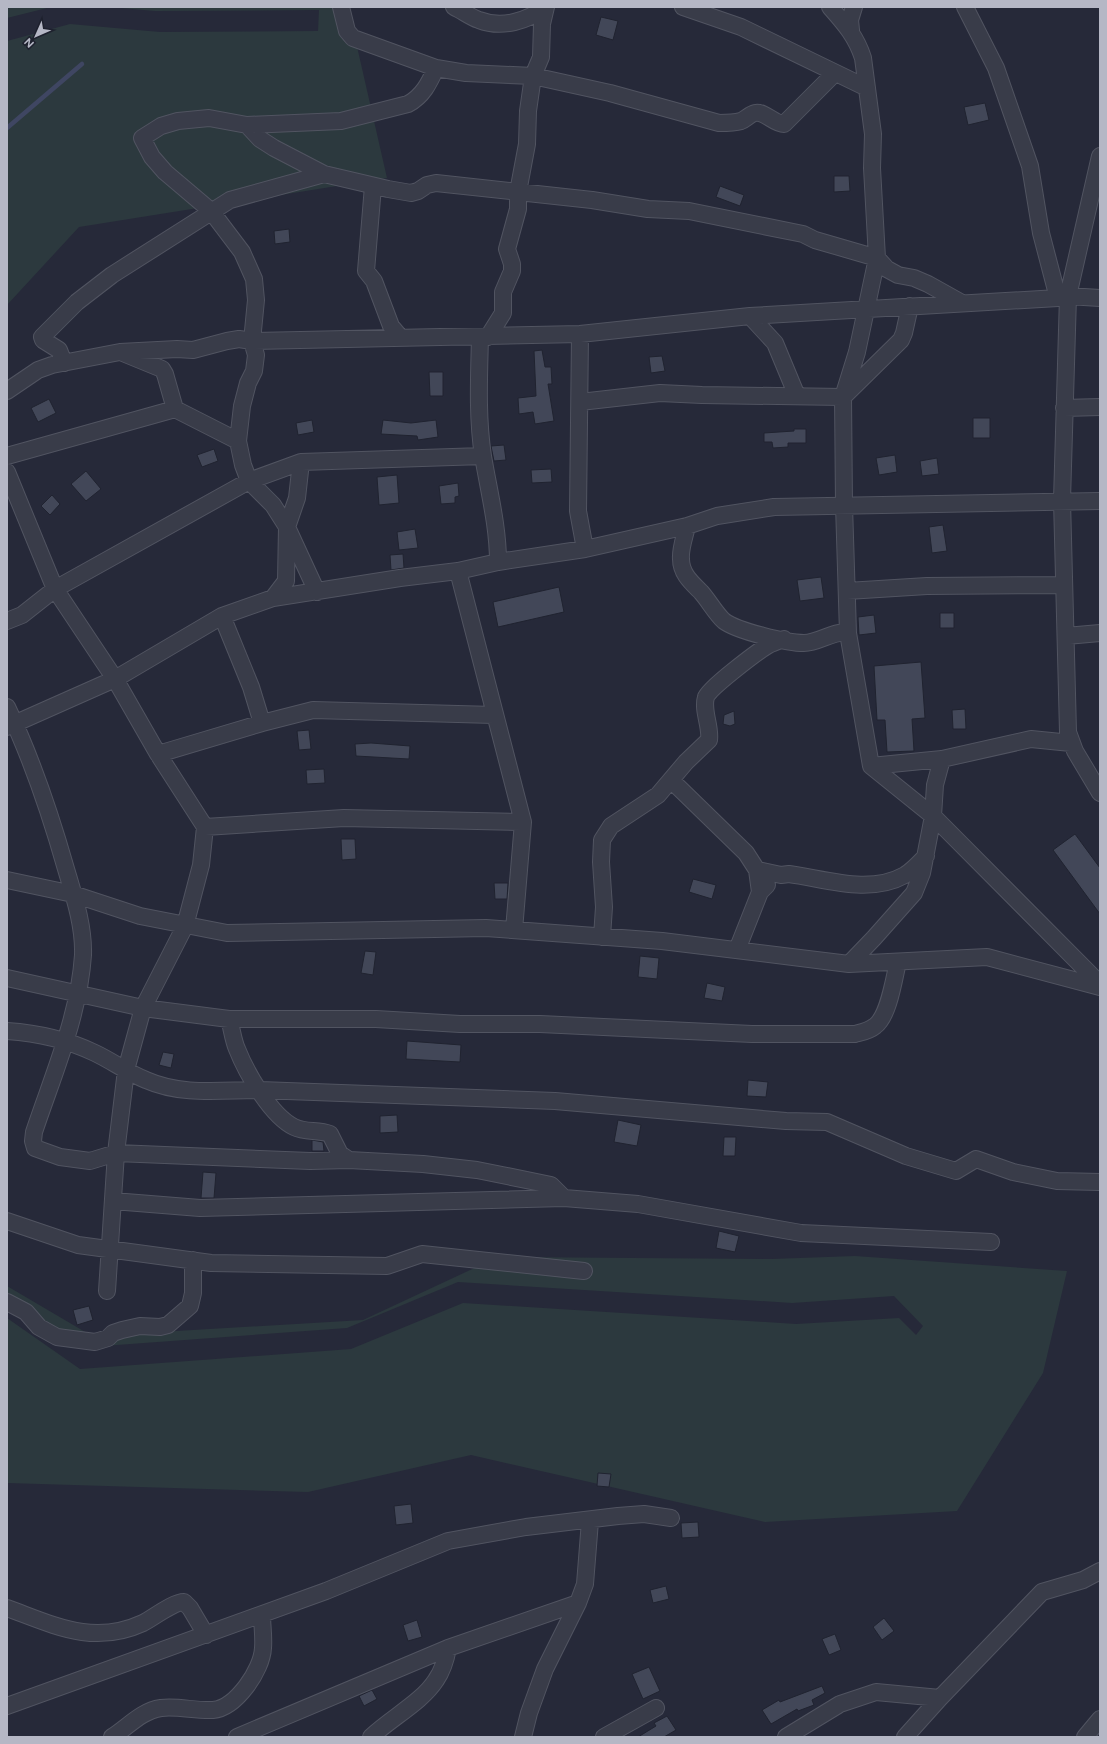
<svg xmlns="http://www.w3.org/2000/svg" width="1107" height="1744" viewBox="0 0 1107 1744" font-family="Figtree,sans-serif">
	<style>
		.green { fill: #2c393e }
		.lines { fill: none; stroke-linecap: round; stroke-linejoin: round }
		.stream { stroke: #3f4662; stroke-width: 4.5 }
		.building { fill: #424758; stroke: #202330 }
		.minor-casing { stroke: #515461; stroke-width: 18 }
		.minor { stroke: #393c49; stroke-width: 16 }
	</style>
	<rect width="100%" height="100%" fill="#262939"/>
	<!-- green -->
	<path class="green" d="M 7,7 L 51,7 L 7,18 Z
		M 110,7 L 348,7 L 387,178 L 79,227 L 7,305 L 7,41 L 70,24 L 160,32 L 318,31 L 319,10 L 155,11 Z
		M 855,1256 L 1067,1271 L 1043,1373 L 957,1511 L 765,1522 L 471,1455 L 308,1492 L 7,1483 L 7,1318 L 80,1369 L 351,1349 L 463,1303 L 796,1324 L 899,1318 L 916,1335 L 923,1326 L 894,1296 L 792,1303 L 458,1282 L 347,1328 L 76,1348 L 7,1300 L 7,1286 L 92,1336 L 363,1320 L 498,1257 L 772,1259 Z"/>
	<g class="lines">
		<!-- stream -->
		<path class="stream" d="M 7,128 L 82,64"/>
	</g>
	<!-- building -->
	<path class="building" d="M 601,17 L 618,21 L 613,40 L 596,35 Z
		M 985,103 L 989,120 L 968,125 L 964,107 Z
		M 834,176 L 849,176 L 850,191 L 834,192 Z
		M 720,186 L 744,195 L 740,206 L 716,197 Z
		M 289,229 L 290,242 L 275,244 L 274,231 Z
		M 542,350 L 545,367 L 551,367 L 552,384 L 548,384 L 554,421 L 535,424 L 533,412 L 519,414 L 518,398 L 536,396 L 534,351 Z
		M 662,356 L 665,371 L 651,373 L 649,357 Z
		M 429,372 L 443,372 L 443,396 L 430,396 Z
		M 49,399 L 56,413 L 38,422 L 31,408 Z
		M 973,418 L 990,418 L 990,438 L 973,438 Z
		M 312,420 L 314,432 L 298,435 L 296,423 Z
		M 383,420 L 411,423 L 436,420 L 438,437 L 418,440 L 417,436 L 381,434 Z
		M 794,429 L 806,429 L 806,443 L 788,443 L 788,447 L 773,448 L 772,442 L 764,442 L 764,433 L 794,431 Z
		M 504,445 L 506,460 L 494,461 L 491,446 Z
		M 214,449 L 218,461 L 202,467 L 197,455 Z
		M 895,455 L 897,472 L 879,475 L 876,458 Z
		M 937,458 L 939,474 L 922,476 L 920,461 Z
		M 551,469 L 552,482 L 532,483 L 531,470 Z
		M 86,471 L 101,489 L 86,501 L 71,484 Z
		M 397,475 L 399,503 L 379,505 L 377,477 Z
		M 458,483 L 459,496 L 455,497 L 455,503 L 441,504 L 439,486 Z
		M 52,495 L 60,504 L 50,515 L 41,506 Z
		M 943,525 L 947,551 L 932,553 L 929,527 Z
		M 415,529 L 418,548 L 399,550 L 397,532 Z
		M 403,554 L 404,568 L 391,570 L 390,555 Z
		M 821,577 L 824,598 L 800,601 L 797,580 Z
		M 559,587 L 564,612 L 498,627 L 493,602 Z
		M 940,613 L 954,613 L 954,628 L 940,628 Z
		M 874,615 L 876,633 L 859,635 L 858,617 Z
		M 921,662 L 925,718 L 912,719 L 914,751 L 887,752 L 885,720 L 877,720 L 874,666 Z
		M 965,709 L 966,729 L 953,729 L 952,710 Z
		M 734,711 L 735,724 L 730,726 L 723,724 L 724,715 Z
		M 309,730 L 311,749 L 299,750 L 297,731 Z
		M 371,743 L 410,746 L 409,759 L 356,756 L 355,744 Z
		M 324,769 L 325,783 L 307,784 L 306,770 Z
		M 1075,834 L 1100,868 L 1100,914 L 1053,850 Z
		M 341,839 L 355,839 L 356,859 L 342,860 Z
		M 693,879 L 716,885 L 712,899 L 689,892 Z
		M 494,883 L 508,883 L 507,899 L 495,899 Z
		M 365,951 L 376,952 L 373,975 L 361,973 Z
		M 640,956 L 659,958 L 657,979 L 638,977 Z
		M 707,983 L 725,987 L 722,1001 L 704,998 Z
		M 407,1041 L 461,1045 L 460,1062 L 406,1059 Z
		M 163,1052 L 174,1054 L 171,1068 L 159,1065 Z
		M 748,1080 L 768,1082 L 766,1097 L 747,1096 Z
		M 397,1115 L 398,1132 L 380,1133 L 380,1116 Z
		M 618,1120 L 641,1125 L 637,1146 L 614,1142 Z
		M 724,1137 L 736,1137 L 735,1156 L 723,1156 Z
		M 312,1140 L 323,1142 L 324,1151 L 312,1151 Z
		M 203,1172 L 216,1173 L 214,1198 L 201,1198 Z
		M 719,1231 L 739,1236 L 735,1252 L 716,1248 Z
		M 89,1306 L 93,1320 L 77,1325 L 73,1310 Z
		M 598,1473 L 611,1474 L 609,1487 L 597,1486 Z
		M 411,1504 L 413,1523 L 396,1525 L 394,1506 Z
		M 698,1522 L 699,1537 L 682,1538 L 681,1523 Z
		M 666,1586 L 669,1599 L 653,1603 L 650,1590 Z
		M 884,1618 L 894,1631 L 882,1640 L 873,1627 Z
		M 417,1620 L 422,1637 L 408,1641 L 403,1625 Z
		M 835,1634 L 841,1650 L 829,1655 L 822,1639 Z
		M 649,1667 L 660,1691 L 643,1699 L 632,1674 Z
		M 822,1686 L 825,1693 L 812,1700 L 814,1705 L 798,1711 L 797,1709 L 771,1724 L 762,1710 L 779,1700 L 780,1702 Z
		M 372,1690 L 377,1699 L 364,1706 L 359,1696 Z
		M 667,1716 L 676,1730 L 664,1737 L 638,1737 L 656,1726 L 654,1723 Z"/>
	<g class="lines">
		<!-- minor casing -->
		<g class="minor-casing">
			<path id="minor" d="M 341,7 L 347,31 L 353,38 L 436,68 L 466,73 L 533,76 L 610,93 L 719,123 C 726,123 734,123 741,121 C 746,119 750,114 755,113 C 765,111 774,124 784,124 L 834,74
				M 454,7 C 463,11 470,17 479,20 C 502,29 527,21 546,7
				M 683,7 L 741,27 L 867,88
				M 830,7 C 844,23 856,36 863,58 L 873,134 L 872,168 L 877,258 L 857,352 L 843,397 L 844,505 L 848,633 L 871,766 L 933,816 L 1100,984
				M 965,7 L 996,68 L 1030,166 L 1041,233 L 1058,298
				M 851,30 L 850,20 L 854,7
				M 247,125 L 260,139 L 274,148 L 324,174 L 388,189 L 411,193 L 418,191 L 427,185 L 436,183 L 592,200 L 648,209 L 689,211 L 803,234 L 815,240 L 877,258 L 887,269 L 898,275 L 914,278 L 928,284 L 962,303
				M 1100,156 L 1068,296 L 1062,500 L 1068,732 L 1075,751 L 1100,793
				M 373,186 L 366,271 L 374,281 L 391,326 L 401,338
				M 750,316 L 775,343 L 797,396
				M 580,334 L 578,511 L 585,549
				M 480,337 C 479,377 477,417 483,456 C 489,492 498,526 498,562
				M 488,337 L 503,313 L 503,292 L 512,271 L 512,264 L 507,249 L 518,209 L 518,192 L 527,144 L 528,111 L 533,76 L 541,57 L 542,24 L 546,7
				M 123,353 L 162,369 L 165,374 L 175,409
				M 64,363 L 59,350 L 43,340 L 42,337 L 77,302 L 112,275 L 230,200 L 324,174
				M 7,391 L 38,370 L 52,365 L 120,352 L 177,349 L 193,350 L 227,341 L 239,339 L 252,341 L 580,334 L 750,316 L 1058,298 L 1068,296 L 1100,298
				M 580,402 L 660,393 L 702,395 L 843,397 L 901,340 L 904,333 L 910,306
				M 1064,408 L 1100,407
				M 7,456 L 175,409 L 238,441
				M 7,472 L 55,589 L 115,679 L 158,754 L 205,827 L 201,865 L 185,926 L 143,1008 L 126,1070 L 116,1153 L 107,1291
				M 687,526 C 685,536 680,549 681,559 C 681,574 692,583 701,592 C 709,601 716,614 724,621 C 737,631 787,643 804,643 C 819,643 834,630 848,633
				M 458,571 L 523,822 L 514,930
				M 847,591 L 927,586 L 1064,585
				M 317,592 L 287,527 L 273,505 L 249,481 L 243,465 L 238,441 L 242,406 L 248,383 L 254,371 L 256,355 L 252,341 L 256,300 L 254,279 L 242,252 L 211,211 L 165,172 L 152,157 L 142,138 L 161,126 L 178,121 L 209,118 L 247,125 L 341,121 L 408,104 C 423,96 429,83 436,68
				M 273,598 L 286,581 L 287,527 L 297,498 L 301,462
				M 222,616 L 251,687 L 262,723
				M 7,621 L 22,615 L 55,589 L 249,481 L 301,462 L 483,456
				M 1066,636 L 1100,633
				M 7,707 C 32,759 50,813 66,869 C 74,896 84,926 83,955 C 79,1016 53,1075 34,1132 L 33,1141 L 35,1148 L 60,1157 L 90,1161 L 116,1153 L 310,1161 L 349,1160
				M 7,727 L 115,679 L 222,616 L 273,598 L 400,578 L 458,571 L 498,562 L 585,549 L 687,526 L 717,516 L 774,507 L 1100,501
				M 158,754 L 262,723 L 313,710 L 494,715
				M 871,766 L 942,759 L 1031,739 L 1071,743
				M 672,781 L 746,853 L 757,870 L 760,892
				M 205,827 L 344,818 L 523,822
				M 757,870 L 781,875 L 789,874 C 826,879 869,895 905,875 C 913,870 919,863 926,856
				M 7,880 L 73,894 L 140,916 L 227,933 L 486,928 L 662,941 L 849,964 L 987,957 L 1100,987
				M 602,937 L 604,907 L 601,862 L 602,840 L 611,826 L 658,795 L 686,762 L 709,740 C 711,726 702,711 706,697 C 708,689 757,652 767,646 C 772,643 778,641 784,639
				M 737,950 L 760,892 L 767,885
				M 849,964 L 874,938 L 914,893 L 922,873 L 933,816 L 935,785 L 942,759
				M 7,978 L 143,1008 L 229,1019 L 376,1019 L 460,1024 L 540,1024 L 752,1034 L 855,1034 C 863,1032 869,1031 875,1026 C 889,1016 894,978 898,962
				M 229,1019 C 232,1029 233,1040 237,1049 C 246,1072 271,1116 294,1127 C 306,1133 318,1129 330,1134 L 340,1154 L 349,1160 L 423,1164 L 477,1170 L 551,1185 L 564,1198
				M 7,1031 C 37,1033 68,1040 95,1053 C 112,1061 128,1073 146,1080 C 182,1096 221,1090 260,1090 L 555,1101 L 786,1121 L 827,1122 L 906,1156 L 956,1171 L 976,1159 L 1013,1172 L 1057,1181 L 1100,1182
				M 113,1201 L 200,1208 L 564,1198 L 638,1204 L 801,1233 L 991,1242
				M 7,1221 L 78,1245 L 211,1263 L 387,1266 L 422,1254 L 584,1271
				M 7,1302 L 26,1312 L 39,1327 L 57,1337 L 95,1342 L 108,1338 L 113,1333 L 122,1330 L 140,1326 L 160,1327 L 168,1325 L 190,1306 L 193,1293 L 193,1260
				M 7,1608 C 54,1625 93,1646 143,1623 C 153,1618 173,1602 184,1602 L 190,1608 L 206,1635
				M 7,1706 L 326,1591 L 448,1541 L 526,1527 L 618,1516 L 644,1514 L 671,1518
				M 112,1737 C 128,1727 141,1711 161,1708 C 178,1706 196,1711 213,1710 C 236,1708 262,1670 263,1648 C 264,1637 262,1625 262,1614
				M 237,1737 L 448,1648 L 578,1603
				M 371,1737 C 391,1718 422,1702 436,1680 C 443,1670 446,1659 448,1648
				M 523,1737 L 529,1713 L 545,1669 L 578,1603 L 585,1584 L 590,1521
				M 604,1737 L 656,1708
				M 786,1737 L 840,1704 L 876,1692 L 940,1698
				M 905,1737 L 940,1698 L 1042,1592 L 1083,1580 L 1100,1571
				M 1085,1737 L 1100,1719"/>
		</g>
		<!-- minor -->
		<use href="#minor" class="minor"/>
	</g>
	<!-- border -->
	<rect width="1107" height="1744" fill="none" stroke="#b5b7c5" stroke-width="16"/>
	<!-- north arrow -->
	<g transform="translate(36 36) rotate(225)" stroke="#1e212e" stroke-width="3" paint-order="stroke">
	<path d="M0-3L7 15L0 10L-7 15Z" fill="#b5b7c5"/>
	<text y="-6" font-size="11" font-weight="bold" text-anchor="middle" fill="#b5b7c5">N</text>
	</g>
</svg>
